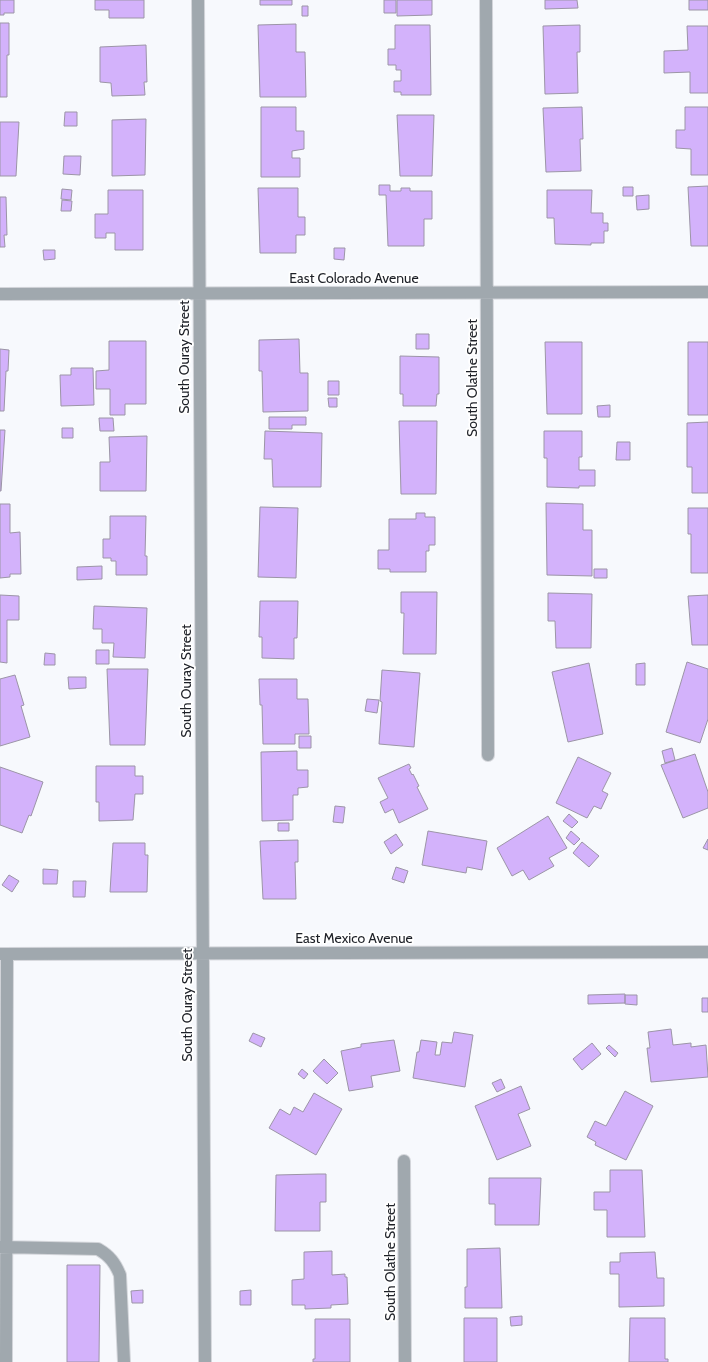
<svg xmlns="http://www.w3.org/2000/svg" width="708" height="1362" viewBox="0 0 708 1362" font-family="Cabin,sans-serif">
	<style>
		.building { fill: #d3b2fb; stroke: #9c95a7 }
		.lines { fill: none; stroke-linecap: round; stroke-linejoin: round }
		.minor-casing { stroke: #d4d6db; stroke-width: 14 }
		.minor { stroke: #a0a8ae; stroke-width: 12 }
		.labels { text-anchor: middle; stroke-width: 3.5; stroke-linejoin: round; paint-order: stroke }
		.street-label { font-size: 14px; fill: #1d2027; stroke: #fff }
	</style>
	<rect width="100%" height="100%" fill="#f7f9fd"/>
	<!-- building -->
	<path class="building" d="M 0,0 L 14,0 L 14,13 L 4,13 L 4,15 L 0,15 Z
		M 95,0 L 144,0 L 144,18 L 109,18 L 109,10 L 95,10 Z
		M 260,0 L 292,0 L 292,5 L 260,5 Z
		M 384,0 L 396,0 L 396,13 L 384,13 Z
		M 397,0 L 432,0 L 432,15 L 397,16 Z
		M 545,0 L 577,0 L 578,8 L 545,9 Z
		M 689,0 L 708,0 L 708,10 L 689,10 Z
		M 302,6 L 308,6 L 308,16 L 302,16 Z
		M 0,23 L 9,23 L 9,55 L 7,55 L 7,97 L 0,97 Z
		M 296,24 L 296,52 L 305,52 L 306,97 L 260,97 L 258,25 Z
		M 395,25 L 430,25 L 431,95 L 401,95 L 401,92 L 394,92 L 394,81 L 401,81 L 401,70 L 396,70 L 396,65 L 388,65 L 388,49 L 395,49 Z
		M 580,25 L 580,52 L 577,52 L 578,93 L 545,94 L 543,26 Z
		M 687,26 L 708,26 L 708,93 L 690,93 L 690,72 L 664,73 L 664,51 L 688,50 Z
		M 146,45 L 147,82 L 144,82 L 145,95 L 112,96 L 111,83 L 100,82 L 100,47 Z
		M 261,107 L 296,107 L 296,131 L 304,131 L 304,149 L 292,151 L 292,158 L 300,158 L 300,177 L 261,177 Z
		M 582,107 L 583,139 L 580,139 L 581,171 L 546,172 L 543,108 Z
		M 685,107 L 708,107 L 708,175 L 691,175 L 691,149 L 676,148 L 676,130 L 685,130 Z
		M 65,112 L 77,112 L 77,126 L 64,126 Z
		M 397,115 L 434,115 L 432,176 L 400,176 Z
		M 146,119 L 145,175 L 112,176 L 112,120 Z
		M 0,122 L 19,122 L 16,176 L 0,176 Z
		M 64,156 L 81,156 L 80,175 L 63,174 Z
		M 379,185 L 390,185 L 390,191 L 401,191 L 401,188 L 410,188 L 410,191 L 432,191 L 432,219 L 424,219 L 424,246 L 388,246 L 386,195 L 379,195 Z
		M 708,186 L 708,246 L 691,246 L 688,187 Z
		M 623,187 L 633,187 L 633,196 L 623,196 Z
		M 258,188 L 298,188 L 298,217 L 305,217 L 305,235 L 296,235 L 296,253 L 260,253 Z
		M 62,189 L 72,190 L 71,200 L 61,199 Z
		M 108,190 L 143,190 L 143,250 L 115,250 L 115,233 L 106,233 L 106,238 L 95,238 L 95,214 L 108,214 Z
		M 547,190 L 592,190 L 591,213 L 603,213 L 603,223 L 608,223 L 608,231 L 604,231 L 604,243 L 591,243 L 591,245 L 555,244 L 554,218 L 547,218 Z
		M 649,195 L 649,209 L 637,210 L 636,196 Z
		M 0,197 L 6,197 L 7,235 L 4,235 L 5,247 L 0,247 Z
		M 62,200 L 72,201 L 71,211 L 61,211 Z
		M 334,248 L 345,248 L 344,260 L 334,259 Z
		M 43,250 L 55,250 L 55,259 L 44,260 Z
		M 416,334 L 429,334 L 429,349 L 416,349 Z
		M 299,339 L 300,373 L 308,373 L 308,411 L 263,412 L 262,371 L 259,371 L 259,340 Z
		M 109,341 L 146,341 L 146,404 L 125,404 L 125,415 L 110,415 L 110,389 L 96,389 L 96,371 L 109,370 Z
		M 545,342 L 582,342 L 582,414 L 547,414 Z
		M 688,342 L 708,342 L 708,415 L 688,415 Z
		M 0,349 L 9,350 L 8,371 L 6,371 L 4,411 L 0,411 Z
		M 400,356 L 439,357 L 439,394 L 437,394 L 436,406 L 403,406 L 403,394 L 400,394 Z
		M 71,368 L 93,368 L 94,405 L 61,406 L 60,375 L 71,375 Z
		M 328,381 L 339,381 L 339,395 L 328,395 Z
		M 328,398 L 337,398 L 337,407 L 329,407 Z
		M 610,405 L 610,417 L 598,417 L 597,406 Z
		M 269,417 L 306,417 L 306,425 L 292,425 L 292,429 L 269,429 Z
		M 99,418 L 113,418 L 114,431 L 100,431 Z
		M 399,421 L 437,421 L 436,494 L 401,494 Z
		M 708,422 L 708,493 L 692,493 L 692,467 L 687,467 L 687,423 Z
		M 62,428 L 73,428 L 73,438 L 62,438 Z
		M 0,430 L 5,430 L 1,491 L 0,491 Z
		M 265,431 L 322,433 L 321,487 L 273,487 L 272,459 L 264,459 Z
		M 544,431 L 582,431 L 582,457 L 579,457 L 579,470 L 595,470 L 595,486 L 579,486 L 579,488 L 547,487 L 547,458 L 544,458 Z
		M 147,436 L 146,491 L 100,491 L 100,462 L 110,462 L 109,437 Z
		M 617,442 L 630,442 L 630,460 L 616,460 Z
		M 546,503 L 583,504 L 583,530 L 592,530 L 592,576 L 547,575 Z
		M 0,504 L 10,504 L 10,533 L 20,532 L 21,574 L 10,574 L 10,577 L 0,578 Z
		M 260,507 L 298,508 L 296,578 L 258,577 Z
		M 688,508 L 708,508 L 708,573 L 691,573 L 691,534 L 688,534 Z
		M 416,513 L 425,513 L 425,517 L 435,517 L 435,545 L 429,545 L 429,551 L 426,551 L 426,572 L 390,572 L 390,569 L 378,569 L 378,550 L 389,550 L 389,519 L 416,519 Z
		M 110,516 L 146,516 L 145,556 L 147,556 L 147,575 L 116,575 L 116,561 L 111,561 L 111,558 L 103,558 L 103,539 L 110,539 Z
		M 102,566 L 102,579 L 77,580 L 77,567 Z
		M 594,569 L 607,569 L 607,578 L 594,578 Z
		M 401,592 L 437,592 L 436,654 L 403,654 L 404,613 L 401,613 Z
		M 548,593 L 592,594 L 591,648 L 556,648 L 555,621 L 548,621 Z
		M 0,595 L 19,596 L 19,620 L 7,620 L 7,663 L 0,662 Z
		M 708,595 L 708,645 L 692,645 L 688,596 Z
		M 260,601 L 298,601 L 297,638 L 294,638 L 294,659 L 262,658 L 262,637 L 259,637 Z
		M 94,606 L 147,608 L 145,658 L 113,657 L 114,643 L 102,643 L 102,629 L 93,629 Z
		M 96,650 L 109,650 L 109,664 L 96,664 Z
		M 45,653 L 55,654 L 55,665 L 44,665 Z
		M 687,662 L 708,669 L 708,719 L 700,743 L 666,732 Z
		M 589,663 L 603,734 L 568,742 L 552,672 Z
		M 645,663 L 645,685 L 636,685 L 636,664 Z
		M 107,669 L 148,669 L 145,745 L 110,745 Z
		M 382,670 L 420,673 L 414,747 L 379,744 L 382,702 L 380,701 Z
		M 15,675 L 24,705 L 21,706 L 30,737 L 0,746 L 0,679 Z
		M 68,677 L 86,677 L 86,688 L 69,689 Z
		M 259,679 L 297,679 L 297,699 L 308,699 L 309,734 L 295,734 L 295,744 L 263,744 L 262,705 L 260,705 Z
		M 367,699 L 379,700 L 377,713 L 365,711 Z
		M 299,736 L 311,736 L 311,748 L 299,748 Z
		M 672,748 L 675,760 L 665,763 L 662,751 Z
		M 297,751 L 297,770 L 308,770 L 308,787 L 298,788 L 298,795 L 293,795 L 293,820 L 262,821 L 261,752 Z
		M 695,754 L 708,792 L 708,808 L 683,818 L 661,765 Z
		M 578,757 L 611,773 L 602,791 L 608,794 L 601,809 L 594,806 L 587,818 L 556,803 Z
		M 409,764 L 411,768 L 409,769 L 412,775 L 413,774 L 419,786 L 417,787 L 428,809 L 399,823 L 393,809 L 385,813 L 380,802 L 388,798 L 378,778 Z
		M 96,766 L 135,766 L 135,776 L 143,776 L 143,794 L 135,794 L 133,820 L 99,821 L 99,802 L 96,802 Z
		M 0,767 L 43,782 L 31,816 L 29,815 L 22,833 L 0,825 Z
		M 335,806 L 345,807 L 343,823 L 333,822 Z
		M 569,814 L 578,822 L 572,828 L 563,821 Z
		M 548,816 L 567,848 L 549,858 L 554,866 L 529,880 L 523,870 L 512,876 L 497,848 Z
		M 278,823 L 289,823 L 289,831 L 278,831 Z
		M 428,831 L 487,841 L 482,870 L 467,867 L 466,873 L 422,865 Z
		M 571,831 L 580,839 L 574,845 L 566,838 Z
		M 396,834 L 403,845 L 391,854 L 384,842 Z
		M 708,839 L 708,850 L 703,848 Z
		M 298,840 L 298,862 L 295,862 L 296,899 L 263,899 L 260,841 Z
		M 582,842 L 599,856 L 589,867 L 573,853 Z
		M 113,843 L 145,843 L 145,855 L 148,855 L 147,892 L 110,892 Z
		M 396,867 L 408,871 L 404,883 L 392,879 Z
		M 43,869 L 58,870 L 57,884 L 43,884 Z
		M 9,875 L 19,881 L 12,892 L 2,885 Z
		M 73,881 L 86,881 L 85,897 L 73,897 Z
		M 625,994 L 625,1003 L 588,1004 L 588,995 Z
		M 625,995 L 637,995 L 637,1005 L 625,1004 Z
		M 702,998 L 708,998 L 708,1012 L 702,1012 Z
		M 671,1029 L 673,1045 L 691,1043 L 691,1047 L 706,1045 L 708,1077 L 651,1082 L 647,1048 L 650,1048 L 648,1032 Z
		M 454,1032 L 473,1035 L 465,1087 L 413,1078 L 417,1052 L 419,1052 L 421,1040 L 437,1042 L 435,1055 L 440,1055 L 442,1042 L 452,1043 Z
		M 253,1033 L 265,1038 L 261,1047 L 249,1041 Z
		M 394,1040 L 400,1071 L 371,1076 L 373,1087 L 349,1091 L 341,1051 L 361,1047 L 361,1044 Z
		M 592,1043 L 601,1054 L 582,1070 L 573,1059 Z
		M 609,1045 L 618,1053 L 615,1057 L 606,1048 Z
		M 324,1059 L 338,1073 L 327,1084 L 313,1071 Z
		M 302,1069 L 308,1074 L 304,1079 L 298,1074 Z
		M 501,1079 L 505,1088 L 497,1092 L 492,1083 Z
		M 521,1086 L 530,1109 L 518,1114 L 531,1146 L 497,1160 L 475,1106 Z
		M 625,1091 L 653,1106 L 626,1160 L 595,1145 L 596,1142 L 587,1137 L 595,1121 L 606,1126 Z
		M 314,1093 L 342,1109 L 316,1155 L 269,1128 L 280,1109 L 290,1115 L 294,1107 L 303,1112 Z
		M 610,1170 L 642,1170 L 645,1237 L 607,1237 L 607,1210 L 594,1210 L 594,1192 L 610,1192 Z
		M 318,1174 L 326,1174 L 326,1202 L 320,1202 L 320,1231 L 275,1231 L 276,1175 Z
		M 489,1178 L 541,1178 L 539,1225 L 495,1225 L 495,1204 L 489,1204 Z
		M 500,1248 L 502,1308 L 465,1308 L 465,1287 L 467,1287 L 467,1249 Z
		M 332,1251 L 332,1275 L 345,1274 L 345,1277 L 347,1277 L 348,1304 L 331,1305 L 331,1308 L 305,1309 L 305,1305 L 292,1305 L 292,1280 L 304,1279 L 304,1252 Z
		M 655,1252 L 657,1278 L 664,1278 L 664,1306 L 619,1307 L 619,1274 L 610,1274 L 610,1262 L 620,1262 L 620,1253 Z
		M 67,1265 L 100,1265 L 99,1362 L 67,1362 Z
		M 143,1290 L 143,1303 L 132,1303 L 131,1291 Z
		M 251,1290 L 251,1305 L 240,1305 L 240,1291 Z
		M 522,1316 L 522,1325 L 511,1326 L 510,1317 Z
		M 464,1318 L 497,1318 L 497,1362 L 464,1362 Z
		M 630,1318 L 665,1318 L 665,1359 L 668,1359 L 668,1362 L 629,1362 Z
		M 315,1319 L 350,1319 L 350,1362 L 313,1362 L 313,1359 L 315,1359 Z"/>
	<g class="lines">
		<!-- minor casing -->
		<g class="minor-casing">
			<path id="minor" d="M 198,0 L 205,1362
				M 486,0 L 488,755
				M 0,294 L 708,292
				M 0,954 L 708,952
				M 404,1161 L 405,1362
				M 0,1247 L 98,1249 C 110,1256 115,1263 120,1275 L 124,1362
				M 6,1362 L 7,954"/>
		</g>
		<!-- minor -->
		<use href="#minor" class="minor"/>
	</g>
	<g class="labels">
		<!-- street labels -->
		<g class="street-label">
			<text x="354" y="283">East Colorado Avenue</text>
			<text transform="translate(184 357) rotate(-90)" y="5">South Ouray Street</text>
			<text transform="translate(472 378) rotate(-90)" y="5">South Olathe Street</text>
			<text transform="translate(186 681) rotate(-90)" y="5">South Ouray Street</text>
			<text x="354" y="943">East Mexico Avenue</text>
			<text transform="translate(187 1005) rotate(-90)" y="5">South Ouray Street</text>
			<text transform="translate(390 1262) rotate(-90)" y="5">South Olathe Street</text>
		</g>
	</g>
</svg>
